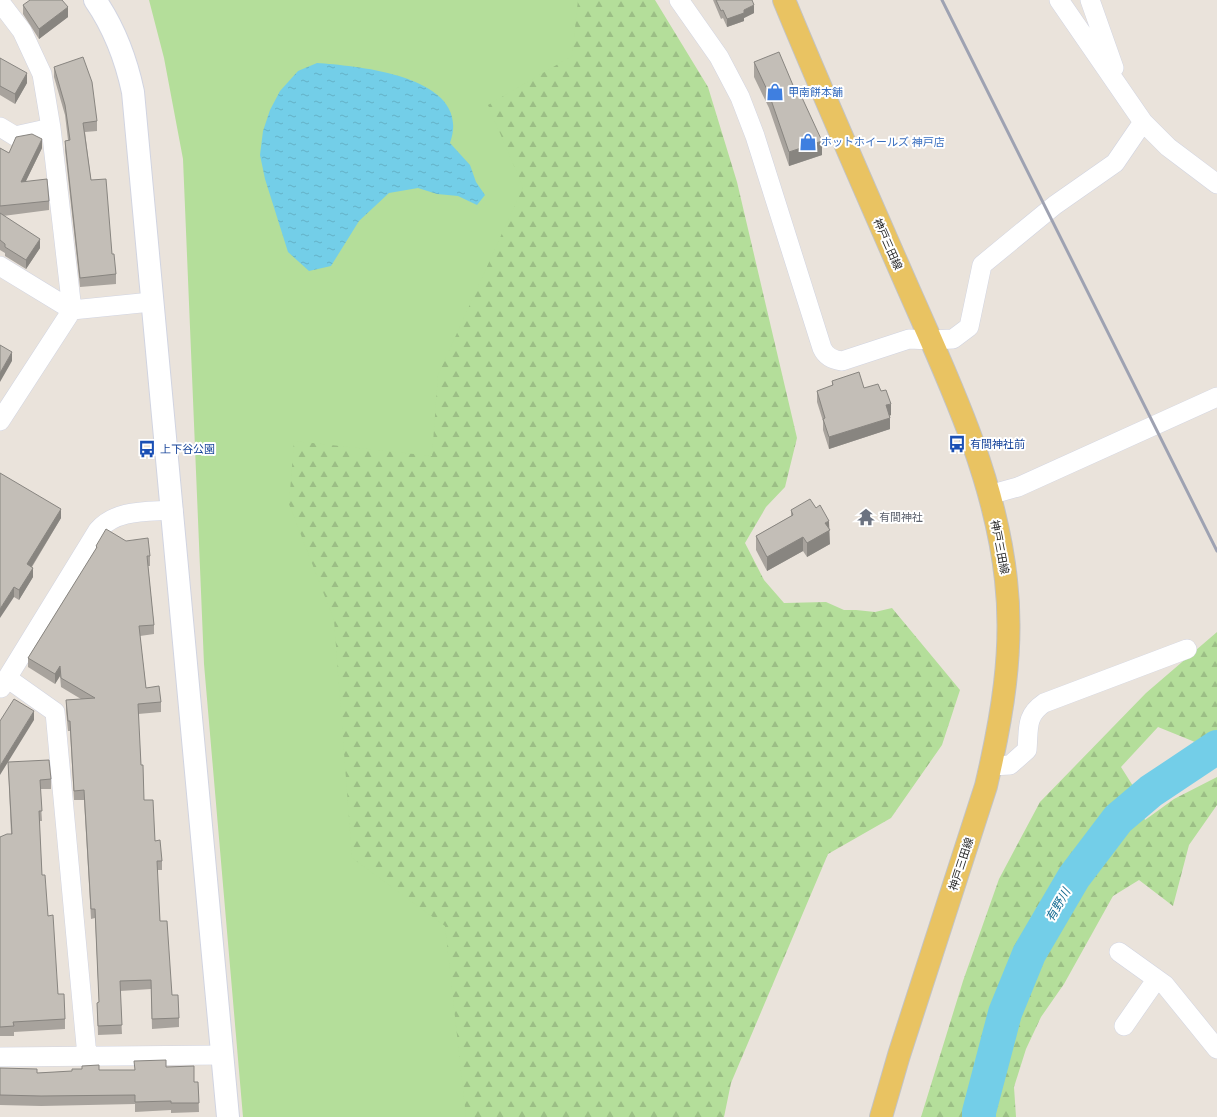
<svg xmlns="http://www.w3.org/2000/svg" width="1217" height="1117" viewBox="0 0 1217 1117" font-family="'Space Grotesk','Noto Sans JP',sans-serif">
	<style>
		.forest { fill: url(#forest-firs) }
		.park { fill: #b4de9a }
		.water { fill: url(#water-ripples) }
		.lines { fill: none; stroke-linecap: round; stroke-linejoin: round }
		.river { stroke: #73cee8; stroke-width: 34 }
		.minor-casing { stroke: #d1d4e1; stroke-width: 20 }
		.tertiary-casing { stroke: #d1d4e1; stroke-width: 24 }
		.primary-casing { stroke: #c3c3c3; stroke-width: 24 }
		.minor { stroke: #fff; stroke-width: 19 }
		.tertiary { stroke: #fff; stroke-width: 22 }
		.primary { stroke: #e9c362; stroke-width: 22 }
		.rail { stroke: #9ea2b2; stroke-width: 3 }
		.wall { fill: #a8a39d }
		.shaded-wall { fill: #888580 }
		.building { fill: #c3beb7; stroke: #888580 }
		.labels { text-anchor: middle; stroke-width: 4; stroke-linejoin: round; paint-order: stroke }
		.shop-label { font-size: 11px; fill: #366cbe; stroke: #fff; text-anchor: start }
		.street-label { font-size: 11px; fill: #292929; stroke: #fff }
		.transit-label { font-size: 11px; fill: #164399; stroke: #fff; text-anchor: start }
		.worship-label { font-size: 11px; fill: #5b616d; stroke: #fff; text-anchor: start }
		.water-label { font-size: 12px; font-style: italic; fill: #146c91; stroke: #fff }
	</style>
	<defs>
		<pattern id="forest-firs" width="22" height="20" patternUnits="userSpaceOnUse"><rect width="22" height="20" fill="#b4de9a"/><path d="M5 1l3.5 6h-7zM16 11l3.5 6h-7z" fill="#9bbe85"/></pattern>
		<pattern id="water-ripples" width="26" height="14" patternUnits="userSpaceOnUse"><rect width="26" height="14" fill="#73cee8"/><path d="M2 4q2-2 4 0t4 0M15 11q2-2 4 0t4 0" fill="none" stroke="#64b1c7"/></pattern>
	</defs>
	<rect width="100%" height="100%" fill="#eae3db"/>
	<!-- forest -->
	<path class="forest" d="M 553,0 L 655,0 L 708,87 L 737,182 L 797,438 L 785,487 L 766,507 L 745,543 L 764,580 L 784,603 L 826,602 L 844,610 L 856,610 L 875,612 L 892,608 L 960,690 L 942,745 L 891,818 L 828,854 L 731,1083 L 724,1117 L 458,1117 L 346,934 L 257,505 L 454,142 Z
		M 1217,632 L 1217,731 L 1195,742 L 1158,727 L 1121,767 L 1133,786 L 1145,820 L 1174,799 L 1217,777 L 1217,805 L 1189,845 L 1173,906 L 1139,880 L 1113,896 L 1064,984 L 1041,1017 L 1026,1049 L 1014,1087 L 1016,1117 L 921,1117 L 963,981 L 999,879 L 1040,802 L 1146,693 Z"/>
	<!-- park -->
	<path class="park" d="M 149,0 L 578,0 L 572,56 L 488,105 L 523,187 L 438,375 L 432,456 L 294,441 L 289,504 L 334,620 L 352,858 L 445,926 L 466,1117 L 243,1117 L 204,664 L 183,159 L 164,58 Z"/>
	<!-- water -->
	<path class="water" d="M 317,63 C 358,66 474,76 450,143 L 470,165 L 476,182 L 485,195 L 477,205 L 458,196 L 437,194 L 418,188 L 389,193 L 359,221 L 331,266 L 309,271 L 288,252 L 265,179 L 260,155 L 263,131 L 270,110 L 280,91 L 298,71 Z"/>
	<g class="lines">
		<!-- river -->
		<path class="river" d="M 979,1117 L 979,1112 L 1005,1013 L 1029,954 L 1074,877 L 1118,819 L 1151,791 L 1217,747"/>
		<!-- minor casing -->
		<g class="minor-casing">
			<path id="minor" d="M 679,0 L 719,57 L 740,97 L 755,136 L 822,348 C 826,357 833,360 842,361 L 909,339 L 931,340 L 953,339 L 969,327 L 982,265 L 1055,205 L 1115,163 L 1143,122
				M 1059,0 L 1143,122 L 1168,147 L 1217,184
				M 1090,0 L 1114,68
				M 0,2 L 22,31 L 42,74 L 51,128 L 72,310
				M 0,127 L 15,136 L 51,128
				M 0,266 L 72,310
				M 0,421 L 72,310 L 151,302
				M 989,495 L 1018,487 L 1217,397
				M 7,678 L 55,712 L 87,1056
				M 1,688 L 98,530 C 117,509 146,512 173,510
				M 991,766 L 1010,765 L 1027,750 C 1029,729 1025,716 1044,703 L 1187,649
				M 1119,952 L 1165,985 L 1217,1049
				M 1124,1026 L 1156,980
				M 0,1057 L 223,1055"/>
		</g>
		<!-- tertiary casing -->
		<g class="tertiary-casing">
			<path id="tertiary" d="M 95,0 C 115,29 126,59 133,92 L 228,1117"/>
		</g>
		<!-- primary casing -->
		<g class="primary-casing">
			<path id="primary" d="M 784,0 C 824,97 866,192 908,288 C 949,381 995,477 1006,580 C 1014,650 1002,718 986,786 L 899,1055 L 881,1117"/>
		</g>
		<!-- minor -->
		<use href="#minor" class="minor"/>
		<!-- tertiary -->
		<use href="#tertiary" class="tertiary"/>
		<!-- primary -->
		<use href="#primary" class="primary"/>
		<!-- rail -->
		<path class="rail" d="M 942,0 L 1217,551"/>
	</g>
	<!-- wall -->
	<path class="wall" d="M 713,0 L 752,0 L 754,13 L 744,18 L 744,21 L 727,27 L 723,18 L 721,19 Z
		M 23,5 L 68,17 L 39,39 L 23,14 Z
		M 0,58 L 27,83 L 15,104 L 0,95 Z
		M 754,62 L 795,90 L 822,155 L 789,166 L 769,108 L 754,77 Z
		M 54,67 L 97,121 L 97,131 L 85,132 L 91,180 L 112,254 L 116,274 L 116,284 L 80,287 L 65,150 L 65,141 L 68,140 L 65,115 L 54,77 Z
		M 0,148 L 9,153 L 42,148 L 26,181 L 49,201 L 49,210 L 3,216 L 40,248 L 26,269 L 5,256 L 5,253 L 0,250 Z
		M 832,381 L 864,388 L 891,415 L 889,416 L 890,429 L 829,449 L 823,430 L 823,421 L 817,402 L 817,391 L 832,386 Z
		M 0,473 L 61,518 L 32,567 L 33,577 L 19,600 L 14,597 Z
		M 791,510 L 830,544 L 807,557 L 803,551 L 767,571 L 756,550 L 756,536 L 791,516 Z
		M 96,546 L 150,556 L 150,566 L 148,566 L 154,625 L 154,634 L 140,636 L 146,688 L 161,702 L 161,712 L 138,714 L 141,765 L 144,800 L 155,841 L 162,861 L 162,870 L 157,870 L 160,921 L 172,995 L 179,1018 L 179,1027 L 152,1029 L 151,989 L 120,991 L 122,1034 L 98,1035 L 97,1003 L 99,1002 L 95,918 L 91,919 L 84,800 L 74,800 L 70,731 L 68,731 L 66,710 L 66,700 L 81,699 L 61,687 L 60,676 L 55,684 L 28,667 L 28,658 L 96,549 Z
		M 8,762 L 51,779 L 51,789 L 40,789 L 42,821 L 39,821 L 42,875 L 58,994 L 65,1019 L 65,1029 L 14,1032 L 14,1036 L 0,1036 L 0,837 L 11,834 Z
		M 166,1067 L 194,1082 L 198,1082 L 199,1112 L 171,1113 L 171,1110 L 135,1112 L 135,1104 L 41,1106 L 0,1105 L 0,1068 L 37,1073 L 99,1070 L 134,1070 Z"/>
	<!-- shaded-wall -->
	<path class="shaded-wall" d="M 754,5 L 754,13 L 744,18 L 744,21 L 727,27 L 727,19 Z
		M 68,7 L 68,17 L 39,39 L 39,29 Z
		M 27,73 L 27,83 L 15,104 L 15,94 Z
		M 42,139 L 42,148 L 21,191 L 21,182 Z
		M 822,141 L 822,155 L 789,166 L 789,152 Z
		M 40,239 L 40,248 L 26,269 L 26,260 Z
		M 12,352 L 12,361 L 0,382 L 0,373 Z
		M 891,404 L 891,415 L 886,417 L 886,405 Z
		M 890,418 L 890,429 L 829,449 L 829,437 Z
		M 61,509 L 61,518 L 27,574 L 27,564 Z
		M 829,521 L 830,544 L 807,557 L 807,543 L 825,523 Z
		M 803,537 L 803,551 L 767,571 L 767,557 Z
		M 33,568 L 33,577 L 19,600 L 19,590 Z
		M 14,587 L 14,597 L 0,618 L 0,609 Z
		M 60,666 L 60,676 L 55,684 L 55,674 Z
		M 34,711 L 34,720 L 0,775 L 0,766 Z"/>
	<!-- building -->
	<path class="building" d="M 30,0 L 62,0 L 68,7 L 39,29 L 23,5 Z
		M 716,0 L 752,0 L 754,5 L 744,10 L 744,13 L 727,19 L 723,10 L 721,11 Z
		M 779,52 L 795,90 L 798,89 L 822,141 L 789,152 L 769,94 L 754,62 Z
		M 83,57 L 92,82 L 97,121 L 83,123 L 91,180 L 106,179 L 112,254 L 114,254 L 116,274 L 80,278 L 65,141 L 70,140 L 65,105 L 54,67 Z
		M 0,58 L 27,73 L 15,94 L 0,86 Z
		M 32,134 L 42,139 L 21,182 L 47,179 L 49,201 L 0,206 L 0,148 L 9,153 L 16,137 Z
		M 0,213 L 40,239 L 26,260 L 5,247 L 5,244 L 0,240 Z
		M 0,345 L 12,352 L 0,373 Z
		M 859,372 L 864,388 L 878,384 L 881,391 L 886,390 L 891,404 L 886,405 L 890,418 L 829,437 L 823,419 L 825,418 L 817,391 L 833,385 L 832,381 Z
		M 0,473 L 61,509 L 27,564 L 33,568 L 19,590 L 14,587 L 0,609 Z
		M 810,499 L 816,508 L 820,505 L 829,521 L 825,523 L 830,530 L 807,543 L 803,537 L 767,557 L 756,536 L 793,515 L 791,510 Z
		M 106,529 L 126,541 L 148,538 L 150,556 L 147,556 L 154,625 L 139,626 L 146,688 L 159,686 L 161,702 L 138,704 L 141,765 L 143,765 L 144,800 L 153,800 L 155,841 L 160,840 L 162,861 L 157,861 L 160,921 L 167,921 L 172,995 L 178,995 L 179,1018 L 152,1019 L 151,980 L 120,981 L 122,1025 L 98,1026 L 97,1003 L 99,1002 L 95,909 L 91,909 L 84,790 L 74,791 L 70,721 L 68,721 L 66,700 L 95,698 L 61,678 L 60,666 L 55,674 L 28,658 L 97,547 L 96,546 Z
		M 14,699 L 34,711 L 0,766 L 0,721 Z
		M 49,760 L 51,779 L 40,780 L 42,811 L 39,811 L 42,875 L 45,875 L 48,916 L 53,915 L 58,994 L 64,994 L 65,1019 L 13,1022 L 14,1026 L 0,1027 L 0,837 L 7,834 L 12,834 L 8,762 Z
		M 166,1060 L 166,1067 L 194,1066 L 194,1082 L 198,1082 L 199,1103 L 171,1103 L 171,1101 L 135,1102 L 135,1095 L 41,1096 L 0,1095 L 0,1068 L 37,1069 L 37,1073 L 72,1071 L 72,1069 L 82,1069 L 82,1066 L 99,1065 L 99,1070 L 135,1070 L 134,1061 Z"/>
	<!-- icons -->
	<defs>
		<g id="shop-bare" transform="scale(1.38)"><path d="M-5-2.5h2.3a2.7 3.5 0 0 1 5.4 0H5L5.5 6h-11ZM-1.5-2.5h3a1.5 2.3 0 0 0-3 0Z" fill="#3f7fe0" stroke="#fff" stroke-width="2.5" paint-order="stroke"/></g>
		<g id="bus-bare" transform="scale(1.38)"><path d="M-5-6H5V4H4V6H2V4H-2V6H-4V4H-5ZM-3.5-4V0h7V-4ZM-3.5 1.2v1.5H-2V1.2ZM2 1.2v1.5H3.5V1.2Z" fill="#1a4fb4" stroke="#fff" stroke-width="2.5" paint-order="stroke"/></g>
		<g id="temple-bare" transform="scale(1.38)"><path d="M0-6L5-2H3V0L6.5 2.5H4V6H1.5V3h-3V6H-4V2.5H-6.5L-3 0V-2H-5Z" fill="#6b7280" stroke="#fff" stroke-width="2.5" paint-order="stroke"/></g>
	</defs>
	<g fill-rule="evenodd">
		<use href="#shop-bare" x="775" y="92"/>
		<use href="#shop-bare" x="808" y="142"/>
		<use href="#bus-bare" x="957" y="444"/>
		<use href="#bus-bare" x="147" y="449"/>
		<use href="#temple-bare" x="866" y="517"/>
	</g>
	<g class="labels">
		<!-- shop labels -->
		<g class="shop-label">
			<text x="788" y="96">甲南餅本舗</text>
			<text x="821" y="146">ホットホイールズ 神戸店</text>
		</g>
		<!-- street labels -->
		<g class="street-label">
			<text transform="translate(888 244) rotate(66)" y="4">神戸三田線</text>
			<text transform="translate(1000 547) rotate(79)" y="4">神戸三田線</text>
			<text transform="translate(961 864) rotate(-72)" y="4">神戸三田線</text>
		</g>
		<!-- transit labels -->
		<g class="transit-label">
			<text x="970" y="448">有間神社前</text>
			<text x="160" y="453">上下谷公園</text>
		</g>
		<!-- worship labels -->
		<g class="worship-label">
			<text x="879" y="521">有間神社</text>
		</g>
		<!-- water labels -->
		<g class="water-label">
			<text transform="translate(1058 905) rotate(-60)" y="4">有野川</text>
		</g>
	</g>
</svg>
